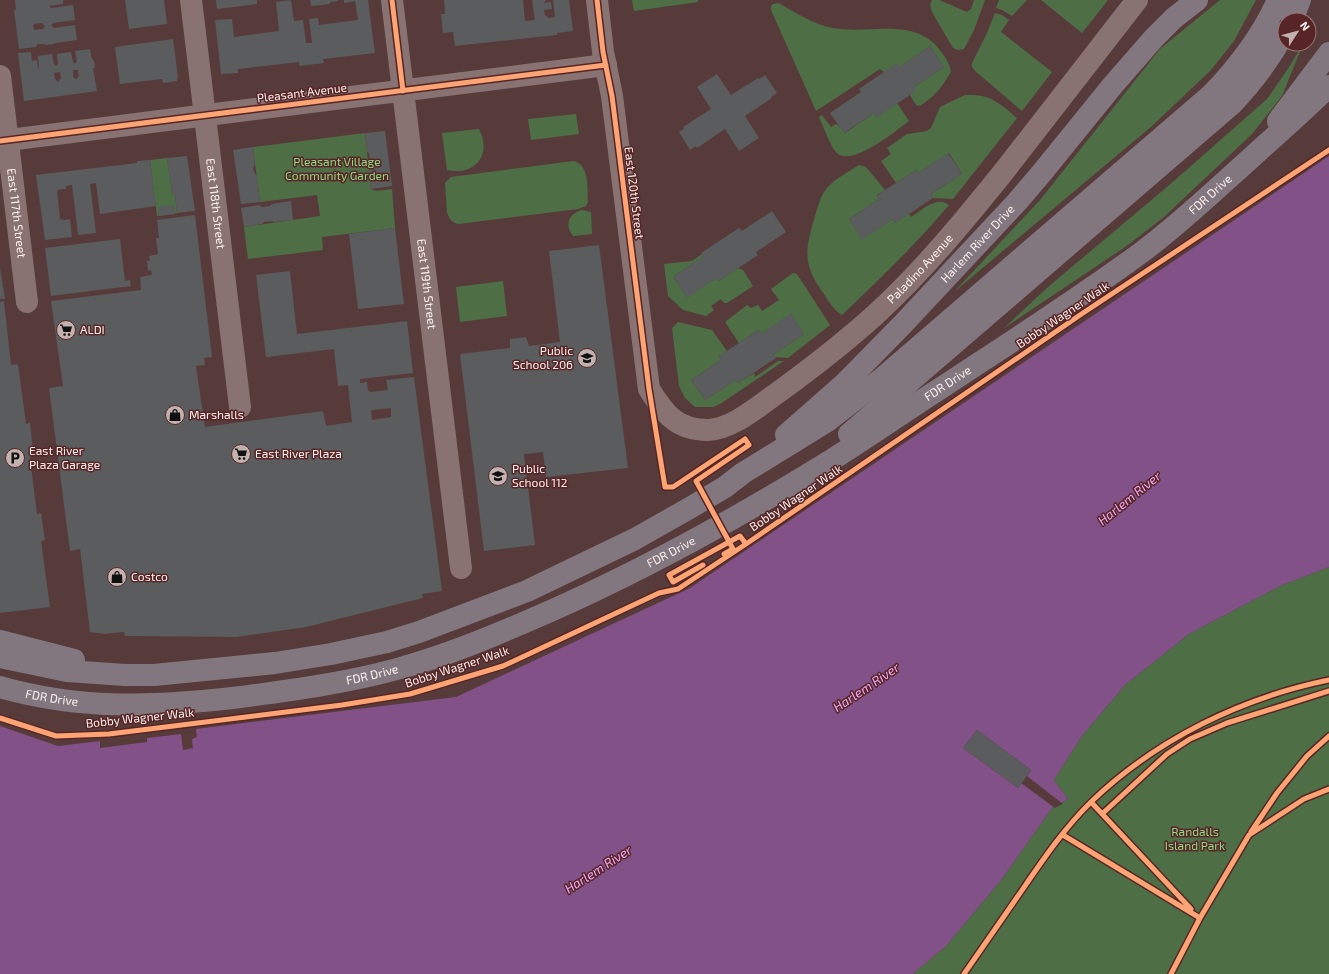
<svg xmlns="http://www.w3.org/2000/svg" width="1329" height="974" viewBox="0 0 1329 974" font-family="'Exo 2',sans-serif">
	<style>
		.green { fill: #4e6f46 }
		.water { fill: #815187 }
		.pier { fill: #573b3b }
		.building { fill: #5b5c5d; fill-rule: evenodd }
		.lines { fill: none; stroke-linecap: round; stroke-linejoin: round }
		.minor { stroke: #897372; stroke-width: 22 }
		.highway { stroke: #83777f; stroke-width: 22 }
		.cycleway-casing { stroke: #572525; stroke-width: 8 }
		.cycleway { stroke: #fda474; stroke-width: 5 }
		.labels { text-anchor: middle; stroke-width: 3; stroke-linejoin: round; paint-order: stroke }
		.street-label { font-size: 12px; fill: #fdf0ef; stroke: #572525 }
		.park-label { font-size: 12px; fill: #8fda86; stroke: #572525 }
		.poi-label { font-size: 12px; fill: #fdf0ef; stroke: #572525; text-anchor: start }
		.water-label { font-size: 13px; font-style: italic; fill: #f2aafd; stroke: #572525 }
	</style>
	<rect width="100%" height="100%" fill="#573b3b"/>
	<!-- green -->
	<path class="green" d="M 632,0 L 698,0 L 698,2 L 634,11 Z
		M 932,0 L 939,0 L 967,12 L 971,9 L 974,0 L 985,0 L 974,30 L 964,49 L 958,50 L 953,48 L 932,12 L 930,5 Z
		M 999,0 L 1027,0 L 1012,16 L 1002,10 L 996,8 Z
		M 1041,0 L 1108,0 L 1082,33 Z
		M 1220,0 L 1256,0 L 1234,41 L 1211,70 L 1152,126 L 954,292 L 1040,200 L 1160,49 Z
		M 778,3 C 795,12 814,25 833,28 C 870,35 917,15 942,53 C 946,58 950,65 951,72 C 942,87 935,96 920,106 L 916,105 L 910,95 L 914,87 L 944,67 L 930,46 L 900,67 L 884,72 L 880,69 L 816,111 L 771,10 L 771,6 L 773,4 Z
		M 995,13 L 1002,15 L 1009,20 L 1001,32 L 1052,72 L 1022,111 L 975,71 L 972,67 L 972,63 L 987,33 Z
		M 1303,44 L 1282,96 L 1252,134 L 1164,217 L 1128,245 L 1004,328 L 1048,287 L 1174,181 L 1267,99 L 1289,67 Z
		M 965,95 C 991,94 998,102 1017,118 L 953,199 L 933,198 L 931,194 L 962,174 L 949,153 L 918,173 L 916,170 L 896,183 L 881,161 L 891,154 L 887,148 L 907,134 L 927,131 L 931,128 L 940,107 L 948,103 Z
		M 897,103 L 909,121 C 896,131 852,167 837,153 C 831,148 823,125 819,117 L 822,115 L 831,127 L 836,124 L 838,125 L 845,133 L 874,113 L 877,117 Z
		M 576,114 L 579,134 L 531,140 L 528,119 Z
		M 479,129 C 492,154 476,176 447,170 L 442,133 Z
		M 365,133 L 371,189 L 376,191 L 392,189 L 395,228 L 322,237 L 323,250 L 248,259 L 244,227 L 320,216 L 317,195 L 260,202 L 253,147 Z
		M 167,158 L 172,193 L 175,195 L 177,213 L 157,216 L 150,160 Z
		M 574,161 C 590,166 587,188 588,202 L 586,206 L 578,209 L 459,224 C 452,223 449,219 447,212 L 445,183 L 451,177 Z
		M 859,165 L 866,167 L 885,190 L 877,195 L 879,199 L 849,219 L 862,239 L 893,219 L 895,223 L 909,214 L 911,217 C 921,211 937,195 949,205 C 916,244 880,279 842,315 C 834,310 829,302 824,294 C 802,264 805,251 815,216 C 818,207 820,196 827,188 C 835,178 849,172 859,165 Z
		M 582,210 L 591,212 L 592,234 L 573,236 C 564,225 569,213 582,210 Z
		M 702,254 L 704,256 L 673,277 L 687,297 L 716,278 L 719,281 L 738,268 L 743,270 L 753,286 L 727,303 L 724,303 L 721,299 L 711,306 L 714,310 L 706,316 L 683,310 L 668,296 L 664,264 L 692,261 Z
		M 793,273 L 797,274 L 830,325 L 788,358 L 775,357 L 773,355 L 804,334 L 791,314 L 761,334 L 758,330 L 739,343 L 725,322 L 747,305 L 751,308 L 758,305 L 762,311 L 779,300 L 771,289 Z
		M 503,281 L 507,316 L 460,322 L 456,287 Z
		M 678,322 L 712,330 L 727,351 L 719,356 L 721,360 L 691,380 L 705,400 L 736,380 L 738,383 L 754,373 L 755,377 L 778,361 L 784,361 L 720,404 L 713,407 L 695,407 L 685,398 L 679,386 L 672,328 Z
		M 1329,567 L 1329,974 L 913,974 L 946,946 L 1002,879 L 1052,808 L 1068,799 L 1054,780 L 1082,736 L 1125,685 L 1189,634 L 1280,586 Z"/>
	<!-- water -->
	<path class="water" d="M 1329,156 L 1329,567 L 1280,586 L 1189,634 L 1125,685 L 1082,736 L 1054,780 L 1068,799 L 1052,808 L 1002,879 L 946,946 L 913,974 L 0,974 L 0,726 L 58,746 L 100,741 L 100,748 L 147,742 L 147,738 L 181,734 L 183,750 L 193,748 L 192,739 L 197,737 L 196,729 L 456,697 L 690,588 Z"/>
	<!-- pier -->
	<path class="pier" d="M 977,730 L 1031,770 L 1027,776 L 1063,804 L 1055,808 L 1021,783 L 1018,788 L 963,748 Z"/>
	<!-- building -->
	<path class="building" d="M 15,0 L 63,0 L 63,4 L 49,6 L 51,8 L 73,5 L 75,20 L 53,23 L 51,25 L 54,28 L 75,25 L 77,40 L 56,43 L 54,44 L 46,45 L 44,44 L 37,44 L 36,47 L 19,49 L 14,10 L 16,10 ZM 42,23 L 45,26 L 43,29 L 35,30 L 33,27 L 34,24 Z
		M 125,0 L 164,0 L 167,24 L 129,29 Z
		M 216,0 L 257,0 L 257,4 L 217,9 Z
		M 291,0 L 294,21 L 303,20 L 306,43 L 312,43 L 309,19 L 318,18 L 319,25 L 358,20 L 355,1 L 344,3 L 344,0 L 368,0 L 375,53 L 323,59 L 324,63 L 299,66 L 299,62 L 238,69 L 238,73 L 221,74 L 215,20 L 232,19 L 234,37 L 279,31 L 276,2 Z
		M 310,0 L 338,0 L 338,1 L 330,2 L 330,4 L 311,6 Z
		M 444,0 L 523,0 L 525,21 L 535,20 L 532,0 L 546,0 L 544,3 L 551,2 L 552,9 L 544,10 L 545,15 L 549,18 L 555,17 L 553,0 L 569,0 L 573,31 L 557,33 L 557,35 L 455,46 L 453,32 L 443,33 L 441,14 L 445,14 Z
		M 173,39 L 178,77 L 177,77 L 177,81 L 163,83 L 162,79 L 120,84 L 115,47 Z
		M 930,46 L 944,67 L 914,87 L 916,91 L 877,117 L 874,113 L 844,133 L 830,113 L 861,92 L 859,89 L 897,63 L 900,67 Z
		M 90,49 L 92,59 L 94,61 L 95,68 L 93,68 L 97,91 L 24,101 L 18,53 L 31,52 L 32,61 L 37,60 L 38,69 L 39,66 L 38,56 L 52,54 L 54,64 L 56,66 L 58,64 L 57,54 L 71,52 L 73,62 L 74,64 L 77,61 L 75,51 ZM 73,70 L 78,70 L 79,76 L 76,79 L 73,77 ZM 60,72 L 61,78 L 58,82 L 55,79 L 54,73 Z
		M 717,74 L 731,95 L 758,78 L 759,79 L 765,75 L 777,93 L 771,97 L 772,98 L 745,116 L 759,138 L 739,151 L 725,129 L 697,148 L 696,146 L 690,150 L 679,132 L 684,129 L 683,127 L 711,109 L 697,87 Z
		M 385,131 L 392,186 L 371,189 L 368,161 L 370,161 L 369,153 L 367,152 L 365,133 Z
		M 253,147 L 255,165 L 253,168 L 255,174 L 257,175 L 260,202 L 241,204 L 233,150 Z
		M 948,153 L 962,174 L 931,194 L 933,198 L 909,214 L 895,223 L 893,219 L 862,240 L 849,219 L 879,199 L 877,196 L 885,190 L 916,170 L 918,173 Z
		M 187,156 L 195,211 L 177,213 L 175,195 L 172,193 L 167,158 Z
		M 150,160 L 156,206 L 100,214 L 96,183 L 90,184 L 96,233 L 78,235 L 72,185 L 66,186 L 66,189 L 61,189 L 57,191 L 60,219 L 64,220 L 70,219 L 72,237 L 45,240 L 36,175 L 137,163 L 137,161 Z
		M 291,201 L 293,220 L 274,222 L 272,221 L 264,222 L 262,224 L 244,227 L 241,208 L 259,205 L 262,207 L 270,206 L 272,204 Z
		M 174,205 L 175,214 L 159,216 L 158,207 Z
		M 772,211 L 786,232 L 756,252 L 758,255 L 719,281 L 716,278 L 687,298 L 673,277 L 704,256 L 701,253 L 739,228 L 742,231 Z
		M 195,215 L 212,357 L 204,358 L 205,365 L 196,366 L 205,427 L 323,411 L 326,426 L 352,422 L 348,385 L 338,386 L 334,349 L 266,357 L 256,275 L 290,271 L 297,334 L 407,321 L 413,373 L 360,379 L 360,383 L 367,382 L 368,390 L 370,392 L 388,390 L 386,380 L 414,377 L 442,591 L 422,594 L 423,598 L 306,627 L 236,637 L 125,636 L 124,632 L 105,634 L 90,632 L 80,549 L 70,551 L 49,388 L 63,386 L 51,301 L 141,290 L 140,277 L 152,275 L 151,270 L 148,271 L 147,261 L 150,261 L 149,256 L 158,254 L 156,238 L 159,238 L 157,220 ZM 391,408 L 391,417 L 372,420 L 371,411 L 372,410 Z
		M 395,228 L 404,304 L 358,309 L 349,234 Z
		M 120,239 L 125,281 L 130,280 L 131,286 L 51,296 L 45,248 Z
		M 599,245 L 628,468 L 546,477 L 543,452 L 524,454 L 535,545 L 484,551 L 460,354 L 510,348 L 510,339 L 526,337 L 529,346 L 560,342 L 549,251 Z
		M 0,268 L 5,299 L 0,299 Z
		M 4,301 L 11,365 L 18,364 L 26,424 L 30,423 L 33,450 L 29,451 L 37,514 L 41,513 L 45,540 L 41,541 L 50,607 L 0,613 L 0,302 Z
		M 791,313 L 804,334 L 773,355 L 776,358 L 738,383 L 736,380 L 705,400 L 691,380 L 721,360 L 719,356 L 727,351 L 758,330 L 761,334 Z
		M 977,730 L 1031,770 L 1018,788 L 963,748 Z"/>
	<g class="lines">
		<!-- minor -->
		<g class="minor">
			<path id="s1" d="M 191,0 L 240,407"/>
			<path id="s2" d="M 392,0 L 461,568"/>
			<path id="s3" d="M 597,0 L 603,52 L 612,96 L 649,389 C 664,413 676,430 708,430 C 733,429 760,405 780,391 C 813,367 845,342 875,315 C 923,271 964,221 1005,170 C 1049,114 1093,57 1137,0"/>
			<path id="s4" d="M 0,76 L 27,302"/>
			<path d="M 0,141 L 606,65"/>
		</g>
		<!-- highway -->
		<g class="highway">
			<path d="M 1292,20 L 1300,0"/>
			<path d="M 1278,121 L 1329,53"/>
			<path d="M 849,434 L 1232,104 C 1253,82 1270,59 1285,32"/>
			<path id="s5" d="M 786,435 L 845,383 L 902,325 L 1016,203 L 1040,175 L 1113,85 L 1154,38 L 1174,18 L 1197,0"/>
			<path d="M 0,641 L 74,660"/>
			<path d="M 0,657 L 67,671 L 125,675 L 154,675 L 275,663 L 331,654 L 387,642 L 419,632 L 527,591 L 635,539 L 688,509 L 725,487 L 743,473 L 826,422 L 880,380 L 1212,94 C 1239,66 1262,36 1278,0"/>
			<path id="s6" d="M 0,687 C 81,710 158,707 241,697 C 293,690 346,683 397,669 C 449,655 498,634 546,613 C 646,569 741,516 833,459 C 870,436 905,411 941,388 C 1009,343 1077,300 1142,252 C 1181,223 1215,190 1251,158 C 1277,134 1304,111 1329,86"/>
		</g>
		<!-- cycleway casing -->
		<g class="cycleway-casing">
			<path id="cycleway" d="M 392,0 L 403,91
				M 597,0 L 603,52 L 612,96 L 649,389 L 665,487 L 673,487 L 745,439 L 749,445 L 696,481 L 733,549 L 724,554
				M 0,141 L 606,65
				M 703,565 L 673,582 L 669,575 L 740,536 L 746,544
				M 0,718 L 56,736 L 109,734 L 342,705 L 410,694 L 503,666 L 659,593 L 678,589 L 746,544 L 1083,313 L 1329,150
				M 1091,802 L 1191,909
				M 1102,814 L 1167,754 L 1190,739 L 1227,723 L 1329,691
				M 1251,832 L 1277,793 L 1307,756 L 1329,736
				M 1063,835 L 1200,918
				M 964,974 C 979,952 994,931 1009,909 C 1035,872 1059,833 1092,801 C 1157,739 1241,698 1329,680
				M 1171,974 L 1200,918 L 1249,835 L 1304,799 L 1329,789"/>
		</g>
		<!-- cycleway -->
		<use href="#cycleway" class="cycleway"/>
	</g>
	<!-- icons -->
	<defs>
		<g id="supermarket-disc" transform="scale(1)"><circle r="9.5" fill="#c3b1b0" stroke="#572525"/><path d="M-6-5.5h2.5l.6 2H6L4.5 2H-2.5L-4.4-4H-6ZM-1.5 3.2a1.3 1.3 0 1 0 .1 0ZM3 3.2a1.3 1.3 0 1 0 .1 0Z" fill="#111"/></g>
		<g id="school-disc" transform="scale(1)"><circle r="9.5" fill="#c3b1b0" stroke="#572525"/><path d="M0-5L7-2L0 1L-7-2ZM-4 1L0 2.5L4 1V4Q0 6-4 4Z" fill="#111"/></g>
		<g id="shop-disc" transform="scale(1)"><circle r="9.5" fill="#c3b1b0" stroke="#572525"/><path d="M-5-2.5h2.3a2.7 3.5 0 0 1 5.4 0H5L5.5 6h-11ZM-1.5-2.5h3a1.5 2.3 0 0 0-3 0Z" fill="#111"/></g>
		<g id="parking-disc" transform="scale(1)"><circle r="9.5" fill="#c3b1b0" stroke="#572525"/><path d="M-3.5-5.5H1a3.5 3.5 0 0 1 0 7H-1V5.5H-3.5ZM-1-3.4V-.6H.8a1.4 1.4 0 0 0 0-2.8Z" fill="#111"/></g>
	</defs>
	<g fill-rule="evenodd">
		<use href="#supermarket-disc" x="66" y="330"/>
		<use href="#school-disc" x="587" y="358"/>
		<use href="#shop-disc" x="175" y="415"/>
		<use href="#supermarket-disc" x="241" y="454"/>
		<use href="#parking-disc" x="15" y="458"/>
		<use href="#school-disc" x="498" y="476"/>
		<use href="#shop-disc" x="117" y="577"/>
	</g>
	<g class="labels">
		<!-- street labels -->
		<g class="street-label">
			<text transform="translate(302 93) rotate(-7)" y="4">Pleasant Avenue</text>
			<text transform="translate(634 193) rotate(83)" y="4">East 120th Street</text>
			<text dy="4" stroke="none"><textPath href="#s6" startOffset="1348">FDR Drive</textPath></text>
			<text dy="4" stroke="none"><textPath href="#s1" startOffset="205">East 118th Street</textPath></text>
			<text dy="4" stroke="none"><textPath href="#s4" startOffset="138">East 117th Street</textPath></text>
			<text dy="4" stroke="none"><textPath href="#s5" startOffset="271">Harlem River Drive</textPath></text>
			<text dy="4" stroke="none"><textPath href="#s3" startOffset="738">Paladino Avenue</textPath></text>
			<text dy="4" stroke="none"><textPath href="#s2" startOffset="286">East 119th Street</textPath></text>
			<text transform="translate(1063 315) rotate(-34)" y="4">Bobby Wagner Walk</text>
			<text dy="4" stroke="none"><textPath href="#s6" startOffset="1024">FDR Drive</textPath></text>
			<text transform="translate(796 498) rotate(-34)" y="4">Bobby Wagner Walk</text>
			<text dy="4" stroke="none"><textPath href="#s6" startOffset="700">FDR Drive</textPath></text>
			<text transform="translate(457 667) rotate(-18)" y="4">Bobby Wagner Walk</text>
			<text dy="4" stroke="none"><textPath href="#s6" startOffset="376">FDR Drive</textPath></text>
			<text dy="4" stroke="none"><textPath href="#s6" startOffset="53">FDR Drive</textPath></text>
			<text transform="translate(140 718) rotate(-6)" y="4">Bobby Wagner Walk</text>
		</g>
		<!-- park labels -->
		<g class="park-label">
			<text x="337" y="166">Pleasant Village<tspan x="337" dy="14">Community Garden</tspan></text>
			<text x="1195" y="836">Randalls<tspan x="1195" dy="14">Island Park</tspan></text>
		</g>
		<!-- poi labels -->
		<g class="poi-label">
			<text x="80" y="334">ALDI</text>
			<text x="573" y="355" text-anchor="end">Public<tspan x="573" dy="14">School 206</tspan></text>
			<text x="189" y="419">Marshalls</text>
			<text x="29" y="455">East River<tspan x="29" dy="14">Plaza Garage</tspan></text>
			<text x="255" y="458">East River Plaza</text>
			<text x="512" y="473">Public<tspan x="512" dy="14">School 112</tspan></text>
			<text x="131" y="581">Costco</text>
		</g>
		<!-- water labels -->
		<g class="water-label">
			<text transform="translate(1129 498) rotate(-39)" y="5">Harlem River</text>
			<text transform="translate(866 687) rotate(-34)" y="5">Harlem River</text>
			<text transform="translate(598 869) rotate(-33)" y="5">Harlem River</text>
		</g>
	</g>
	<!-- north arrow -->
	<g transform="translate(1297 32) rotate(54)"><circle r="19" fill="#572525" stroke="#997676"/>
	<path d="M0-3L7 15L0 10L-7 15Z" fill="#c3b1b0"/>
	<text y="-6" font-size="11" font-weight="bold" text-anchor="middle" fill="#fdf0ef">N</text>
	</g>
</svg>
